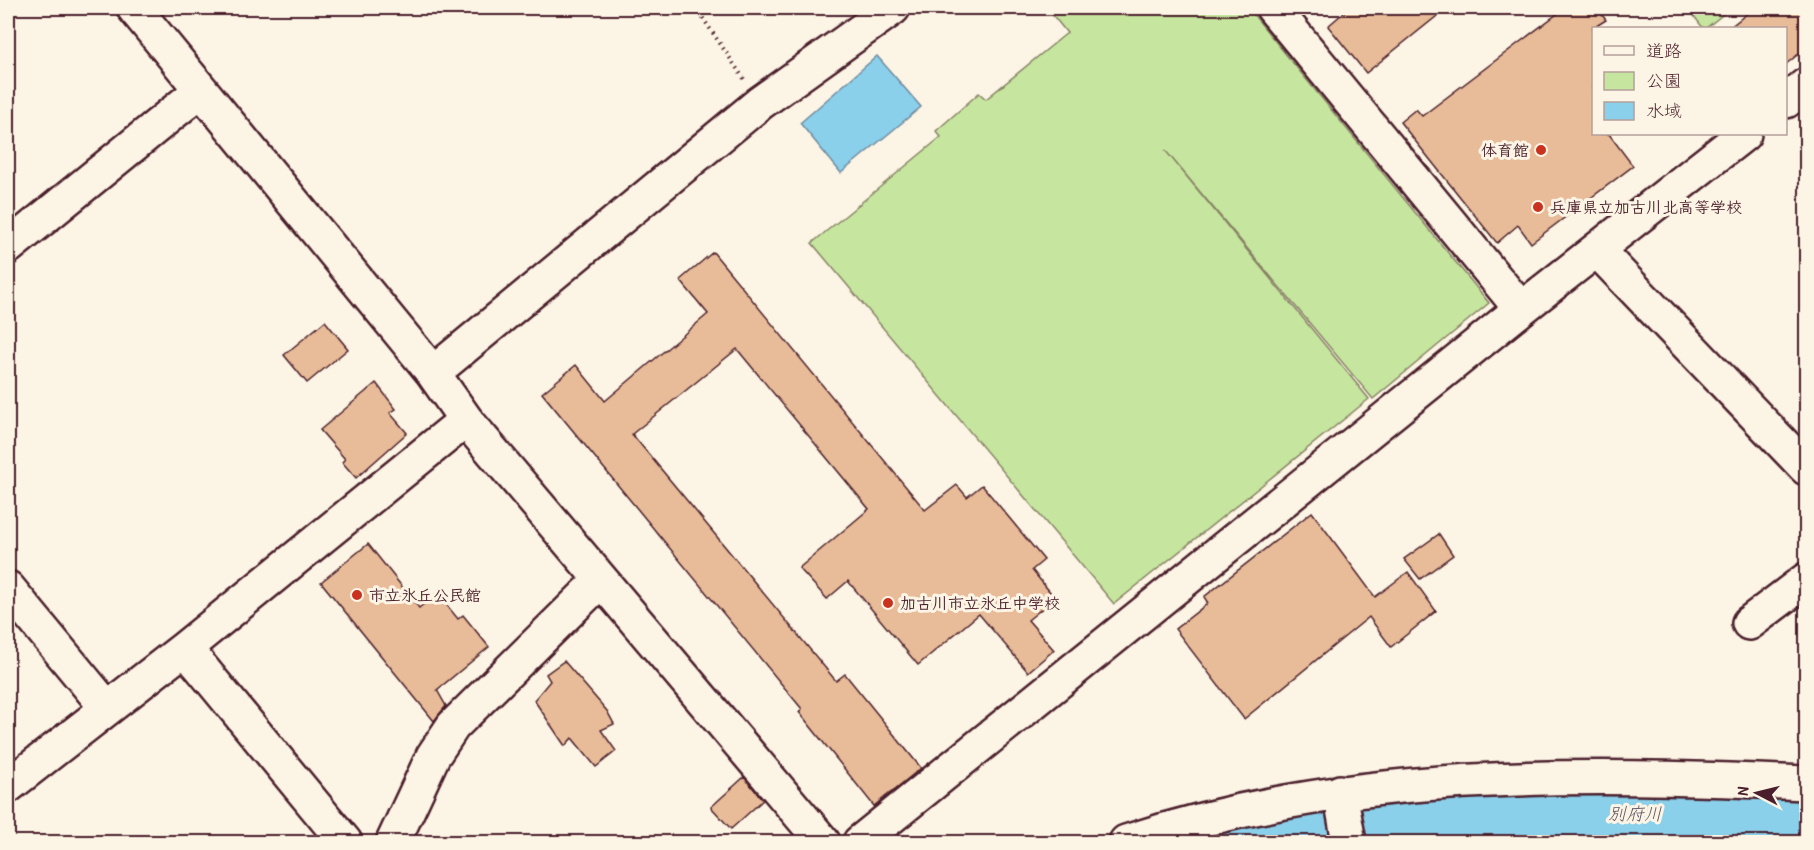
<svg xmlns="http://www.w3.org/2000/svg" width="1814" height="850" viewBox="0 0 1814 850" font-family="'Patrick Hand','Klee One',sans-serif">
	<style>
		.green { fill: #c6e69f; stroke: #888265; stroke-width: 1.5 }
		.water { fill: #8ad0eb; stroke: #70899e; stroke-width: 1.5 }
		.building { fill: #e8bc98; stroke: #4a1f2b; stroke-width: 1.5 }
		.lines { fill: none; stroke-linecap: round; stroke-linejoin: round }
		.minor-casing { stroke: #4a1f2b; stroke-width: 38 }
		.path { stroke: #4a1f2b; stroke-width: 4; stroke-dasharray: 1.5 4.5; stroke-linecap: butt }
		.minor { stroke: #fcf5e5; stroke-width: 33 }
		.poi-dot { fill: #c8321e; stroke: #fcf5e5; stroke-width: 2 }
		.labels { text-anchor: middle; stroke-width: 6; stroke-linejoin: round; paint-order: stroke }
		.poi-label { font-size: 16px; font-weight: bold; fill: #4a1f2b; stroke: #fcf5e5; text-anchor: start }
		.water-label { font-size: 18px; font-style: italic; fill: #5d5465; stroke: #fcf5e5 }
	</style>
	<rect width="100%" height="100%" fill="#fcf5e5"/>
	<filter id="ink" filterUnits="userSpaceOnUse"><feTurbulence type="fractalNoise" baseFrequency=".0167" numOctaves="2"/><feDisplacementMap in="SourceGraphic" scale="12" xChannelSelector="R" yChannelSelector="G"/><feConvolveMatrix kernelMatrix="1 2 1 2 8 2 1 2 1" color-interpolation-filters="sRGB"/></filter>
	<g filter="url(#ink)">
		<!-- green -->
		<path class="green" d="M 1047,8 L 1248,8 L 1489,303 L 1373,399 L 1165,150 L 1369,399 L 1114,604 L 812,243 L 941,137 L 936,131 L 979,93 L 986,99 L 1067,33 Z
			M 1688,8 L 1731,8 L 1706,28 L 1703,28 Z"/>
		<!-- water -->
		<path class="water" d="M 877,56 L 921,107 L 841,173 L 800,123 Z
			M 1806,791 L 1806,842 L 1167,842 L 1415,794 Z"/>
		<!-- building -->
		<path class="building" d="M 1349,8 L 1447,8 L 1366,73 L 1328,26 Z
			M 1565,8 L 1597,8 L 1606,20 L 1593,28 L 1593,134 L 1609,134 L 1633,166 L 1531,243 L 1518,225 L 1497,243 L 1400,122 L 1416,109 L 1422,116 Z
			M 1754,8 L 1806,8 L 1806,48 L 1785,65 L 1785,28 L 1729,28 Z
			M 713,252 L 925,510 L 957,485 L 967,497 L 982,485 L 1044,560 L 1032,570 L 1055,598 L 1028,620 L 1054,650 L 1028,672 L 979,614 L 918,665 L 848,581 L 827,599 L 799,568 L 869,509 L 737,349 L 632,434 L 836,681 L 845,674 L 921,768 L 874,806 L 799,712 L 802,709 L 542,393 L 576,365 L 605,401 L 708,314 L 680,280 Z
			M 325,321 L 348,349 L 307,383 L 284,355 Z
			M 376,383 L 396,409 L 390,413 L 407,433 L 356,478 L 342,462 L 345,459 L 320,430 Z
			M 1312,512 L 1375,597 L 1408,572 L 1436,611 L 1391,647 L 1369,617 L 1244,719 L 1175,629 L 1208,603 L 1204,597 Z
			M 1439,534 L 1453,555 L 1420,579 L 1404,559 Z
			M 368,544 L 419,608 L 437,593 L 458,619 L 463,615 L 489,647 L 437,690 L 446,706 L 434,721 L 321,582 Z
			M 564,661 L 607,711 L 614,724 L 601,730 L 616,751 L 596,767 L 572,738 L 565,746 L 534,700 L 550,681 L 546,674 Z
			M 744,777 L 763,800 L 731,829 L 711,807 Z"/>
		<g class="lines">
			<!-- minor casing -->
			<g class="minor-casing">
				<path id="minor" d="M 134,8 L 433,373 L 466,420 L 823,842
					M 1273,8 L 1521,309
					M 1786,101 L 1806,85
					M 8,247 L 201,90
					M 1597,250 L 1806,468
					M 433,373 L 760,103 L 893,8
					M 8,588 L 107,708
					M 1749,623 L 1806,580
					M 185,648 L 345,842
					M 8,786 L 185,648 L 466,420
					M 1340,792 L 1349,842
					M 393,842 L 433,756 L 453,726 L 601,580
					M 860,842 L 1521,309 L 1744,134
					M 1126,842 C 1345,769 1579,773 1806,783"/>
			</g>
			<!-- path -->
			<path class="path" d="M 696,8 L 744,79"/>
			<!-- minor -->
			<use href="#minor" class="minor"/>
		</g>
	</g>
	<!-- markers -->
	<g class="poi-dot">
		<circle cx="1541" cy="150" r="6"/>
		<circle cx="1538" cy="207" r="6"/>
		<circle cx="357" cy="595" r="6"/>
		<circle cx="888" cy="603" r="6"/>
	</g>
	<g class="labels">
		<!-- poi labels -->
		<g class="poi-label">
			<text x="1529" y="156" text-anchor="end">体育館</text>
			<text x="1550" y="213">兵庫県立加古川北高等学校</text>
			<text x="369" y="601">市立氷丘公民館</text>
			<text x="900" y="609">加古川市立氷丘中学校</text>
		</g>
		<!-- water labels -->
		<g class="water-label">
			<text x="1635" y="820">別府川</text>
		</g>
	</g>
	<!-- margin -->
	<rect width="1814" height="850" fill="none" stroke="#fcf5e5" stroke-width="30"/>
	<rect x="15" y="15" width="1784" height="820" fill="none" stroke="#4a1f2b" stroke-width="2" filter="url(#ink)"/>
	<!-- legend -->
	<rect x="1592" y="27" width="195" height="108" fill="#fcf5e5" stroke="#b59f9b" stroke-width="1.5"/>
	<rect x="1604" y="46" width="30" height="9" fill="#fcf5e5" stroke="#b59f9b" stroke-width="1.5"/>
	<text x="1646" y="57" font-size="18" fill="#4a1f2b">道路</text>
	<rect x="1604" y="72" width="30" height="18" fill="#c6e69f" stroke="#b59f9b" stroke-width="1.5"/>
	<text x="1646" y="87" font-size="18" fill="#4a1f2b">公園</text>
	<rect x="1604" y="102" width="30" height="18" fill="#8ad0eb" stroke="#b59f9b" stroke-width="1.5"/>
	<text x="1646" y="117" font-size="18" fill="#4a1f2b">水域</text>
	<!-- north arrow -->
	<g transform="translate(1757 793) rotate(277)" stroke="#fcf5e5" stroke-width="4.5" paint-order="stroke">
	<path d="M0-4.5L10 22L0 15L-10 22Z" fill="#4a1f2b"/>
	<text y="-9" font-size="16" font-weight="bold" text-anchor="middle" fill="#4a1f2b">N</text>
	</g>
</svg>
